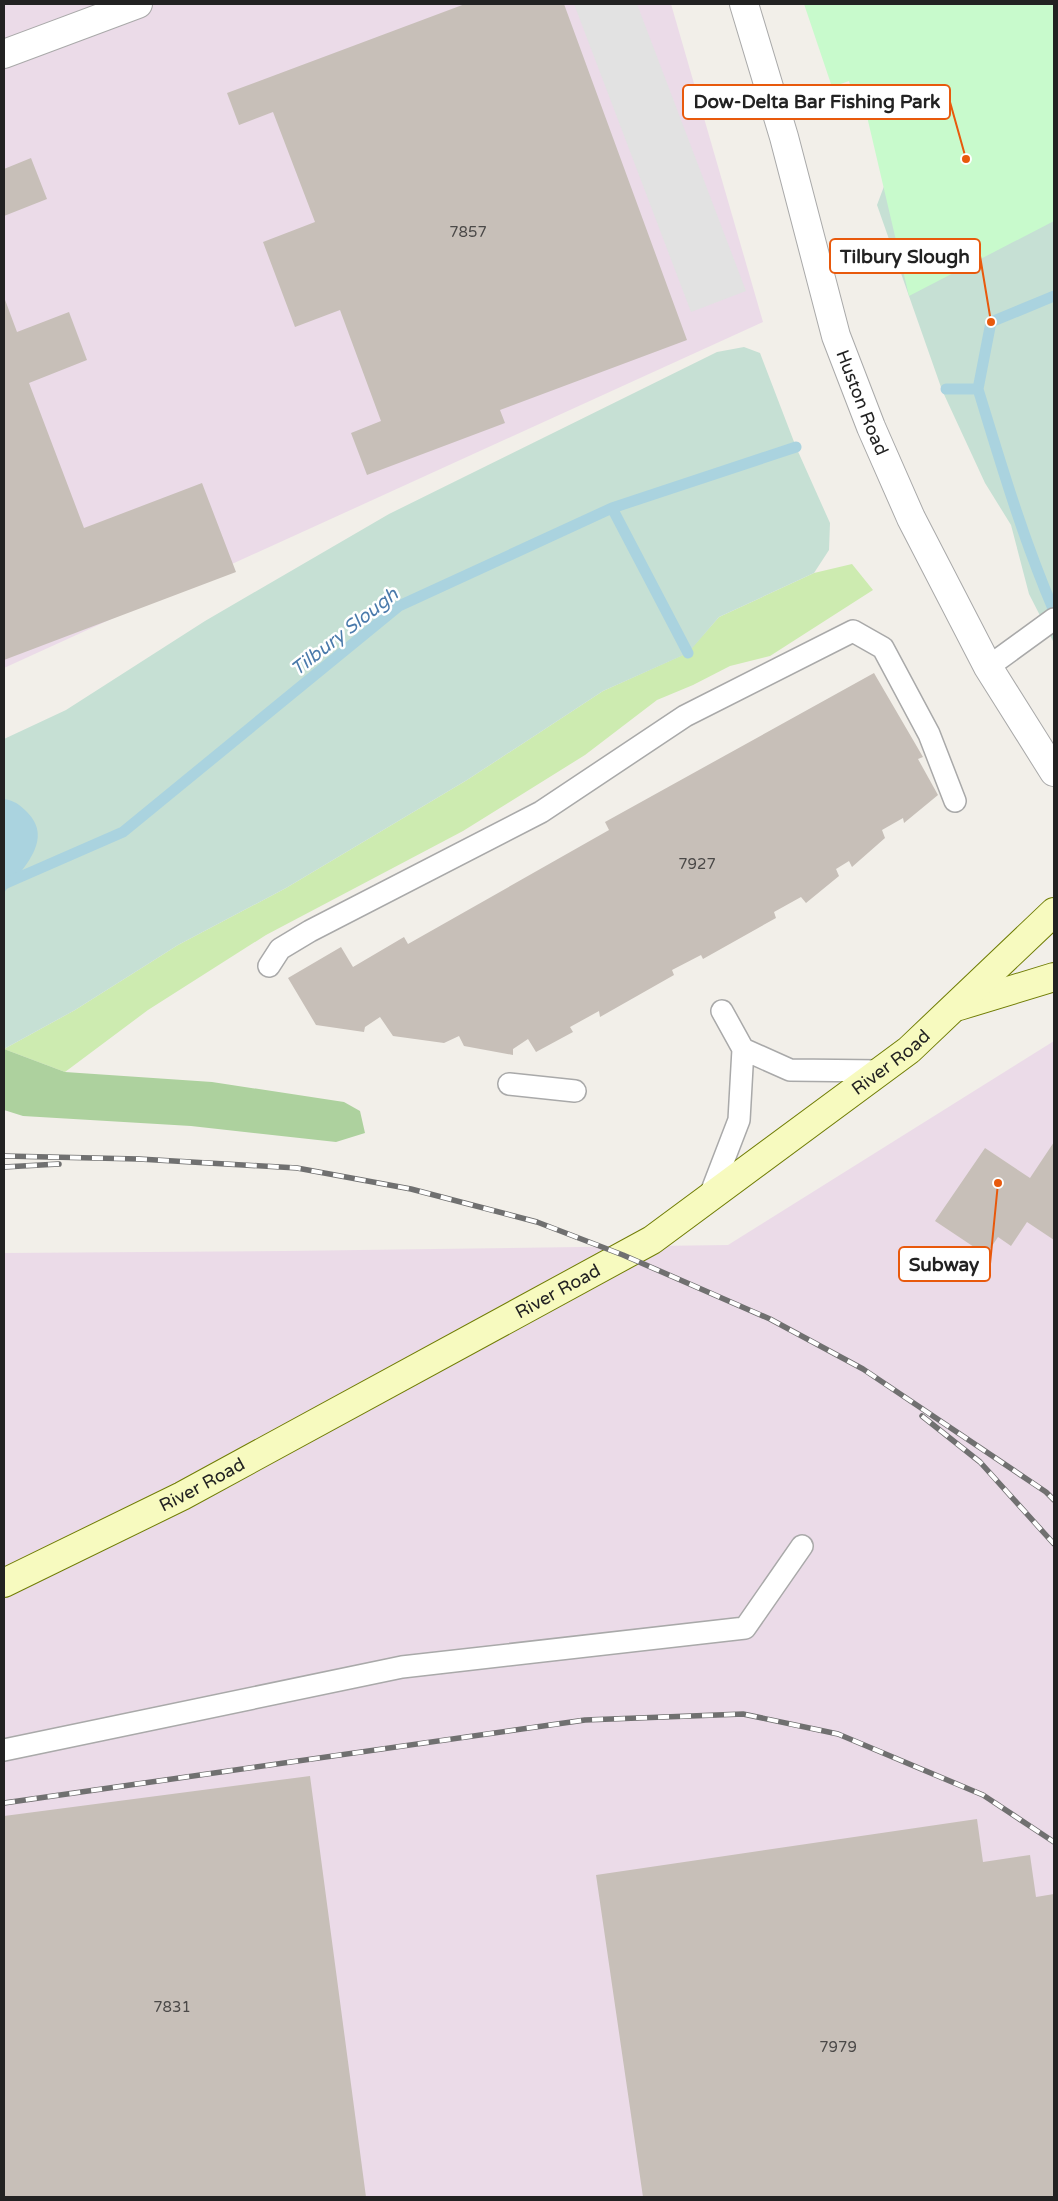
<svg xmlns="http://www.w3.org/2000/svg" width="1058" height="2201" viewBox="0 0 1058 2201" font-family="'Varela Round',sans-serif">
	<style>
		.industrial { fill: #ebdbe8 }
		.grass { fill: #cdebb0 }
		.forest { fill: #add19e }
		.wetland { fill: #c6e0d4 }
		.park { fill: #c8facc }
		.parking { fill: #e2e2e2 }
		.water { fill: #aad3df }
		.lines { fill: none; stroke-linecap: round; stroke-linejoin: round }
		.stream { stroke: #aad3df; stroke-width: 11 }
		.building { fill: #c7bfb8 }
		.lane-casing { stroke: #a9a9a9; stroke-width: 24 }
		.street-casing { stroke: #a9a9a9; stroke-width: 30 }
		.secondary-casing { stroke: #707d05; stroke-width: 30 }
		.lane { stroke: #fff; stroke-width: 21 }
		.street { stroke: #fff; stroke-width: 28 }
		.secondary { stroke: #f7fabf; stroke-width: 28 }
		.rail-casing { stroke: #707070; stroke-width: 5.5 }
		.rail { stroke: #fff; stroke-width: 4; stroke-dasharray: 11; stroke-linecap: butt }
		.labels { text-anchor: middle; stroke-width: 5; stroke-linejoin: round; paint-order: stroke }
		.number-label { font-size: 15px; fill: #4b4948 }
		.street-label { font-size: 18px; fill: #222; stroke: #fff }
		.water-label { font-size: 19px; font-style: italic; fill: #4a7aab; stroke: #fff }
		.leader { fill: none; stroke: #e8590c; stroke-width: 2 }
		.callout-dot { fill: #e8590c; stroke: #fff; stroke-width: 2 }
		.callout { fill: #fff; stroke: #e8590c; stroke-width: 2 }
		.callout-label { font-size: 19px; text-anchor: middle; font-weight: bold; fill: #222 }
	</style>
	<rect width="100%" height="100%" fill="#f2efe9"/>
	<!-- industrial -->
	<path class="industrial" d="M 4,4 L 671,4 L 763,322 L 4,668 Z
		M 1054,1041 L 1054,2197 L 4,2197 L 4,1253 L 284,1251 L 728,1245 Z"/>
	<!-- grass -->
	<path class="grass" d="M 852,564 L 873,590 L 770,656 L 730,666 L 693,685 L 657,700 L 585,755 L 463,831 L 266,935 L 148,1010 L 65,1072 L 4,1049 L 75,1010 L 178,945 L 286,888 L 467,780 L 603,691 L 687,653 L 719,617 L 814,573 Z"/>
	<!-- forest -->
	<path class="forest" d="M 4,1049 L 65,1072 L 212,1082 L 344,1102 L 360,1111 L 365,1133 L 336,1142 L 191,1126 L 23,1116 L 4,1110 Z"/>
	<!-- wetland -->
	<path class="wetland" d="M 1054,4 L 1054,643 L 1029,594 L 1011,525 L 985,483 L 942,390 L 877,205 L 904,133 Z
		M 744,347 L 760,353 L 796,447 L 830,523 L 829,550 L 814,573 L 719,617 L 688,653 L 603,691 L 467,780 L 286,888 L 178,945 L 75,1010 L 4,1049 L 4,739 L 66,710 L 205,621 L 389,514 L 717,352 Z"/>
	<!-- park -->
	<path class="park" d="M 804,4 L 1054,4 L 1054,221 L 909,296 L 862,95 L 854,97 L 849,81 L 832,87 Z"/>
	<!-- parking -->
	<path class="parking" d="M 574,4 L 637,4 L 746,291 L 691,312 Z"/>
	<!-- water -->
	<path class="water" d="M 4,799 C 15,801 19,804 27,812 C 55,840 22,869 4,893 Z"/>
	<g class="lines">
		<!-- stream -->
		<path class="stream" d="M 946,389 L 978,389 L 991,322 L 1054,296
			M 978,389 C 1001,464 1023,539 1054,611
			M 612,508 L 688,653
			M 4,884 L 123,832 L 399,606 L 612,508 L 796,447"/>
	</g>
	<!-- building -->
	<path class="building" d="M 465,4 L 564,4 L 687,340 L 500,410 L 505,423 L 367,475 L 351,433 L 381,421 L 340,310 L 295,327 L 263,242 L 315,222 L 273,112 L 239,125 L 227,93 Z
		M 31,158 L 47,199 L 4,216 L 4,169 Z
		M 4,297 L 17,332 L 69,312 L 87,360 L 29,383 L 84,528 L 202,483 L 236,572 L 4,660 Z
		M 874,673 L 923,757 L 918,759 L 938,795 L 904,823 L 903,818 L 882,830 L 885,838 L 852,867 L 849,861 L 836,869 L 839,876 L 806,903 L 801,897 L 774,912 L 776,918 L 703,959 L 701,955 L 672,970 L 674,975 L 600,1017 L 599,1011 L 570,1027 L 573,1032 L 536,1052 L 528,1039 L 513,1049 L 513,1055 L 464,1046 L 459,1036 L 444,1043 L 393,1036 L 380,1017 L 365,1027 L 364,1032 L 316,1025 L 288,978 L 341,947 L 353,967 L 404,937 L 408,944 L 609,830 L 605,822 Z
		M 1054,1142 L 1054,1240 L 1027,1222 L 1011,1246 L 998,1237 L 986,1255 L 935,1221 L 985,1148 L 1030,1178 Z
		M 310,1776 L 366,2197 L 4,2197 L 4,1816 Z
		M 977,1819 L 983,1862 L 1030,1855 L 1036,1897 L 1054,1894 L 1054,2197 L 643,2197 L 596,1875 Z"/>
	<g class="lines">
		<!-- lane casing -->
		<g class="lane-casing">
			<path id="lane" d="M 988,667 L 1054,619
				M 269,966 L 280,949 L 310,931 L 541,812 L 685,716 L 853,631 L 883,648 L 929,734 L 955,801
				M 743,1049 L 790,1070 L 882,1071
				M 509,1084 L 575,1091
				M 709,1198 L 739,1120 L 743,1049 L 722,1011
				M 4,1750 L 402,1667 L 745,1628 L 802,1546"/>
		</g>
		<!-- street casing -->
		<g class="street-casing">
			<g id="street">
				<path id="s1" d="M 744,4 L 784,137 L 836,336 L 871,427 L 911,518 L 988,667 L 1054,772"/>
				<path d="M 4,54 L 138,4"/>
			</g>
		</g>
		<!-- secondary casing -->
		<g class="secondary-casing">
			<g id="secondary">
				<path d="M 959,1006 L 1054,977"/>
				<path id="s2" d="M 4,1583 L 182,1496 L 652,1240 L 909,1050 L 1054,912"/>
			</g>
		</g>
		<!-- lane -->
		<use href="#lane" class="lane"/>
		<!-- street -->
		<use href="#street" class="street"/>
		<!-- secondary -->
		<use href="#secondary" class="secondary"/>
		<!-- rail casing -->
		<g class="rail-casing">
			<path id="rail" d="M 4,1156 L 139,1159 L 297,1168 L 411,1189 L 537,1222 L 623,1255 L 770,1319 L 863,1369 L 1046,1492 L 1054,1500
				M 4,1167 L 59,1164
				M 922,1416 L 980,1462 L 1054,1544
				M 4,1803 L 585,1720 L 743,1714 L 838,1734 L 983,1795 L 1054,1842"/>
		</g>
		<!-- rail -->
		<use href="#rail" class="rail"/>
	</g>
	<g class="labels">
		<!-- number labels -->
		<g class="number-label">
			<text x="468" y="237">7857</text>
			<text x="697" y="869">7927</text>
			<text x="172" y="2012">7831</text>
			<text x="838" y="2052">7979</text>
		</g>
		<!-- street labels -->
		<g class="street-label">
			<text dy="6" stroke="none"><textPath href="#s1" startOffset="416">Huston Road</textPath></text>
			<text dy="6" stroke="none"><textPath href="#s2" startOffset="1031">River Road</textPath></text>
			<text dy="6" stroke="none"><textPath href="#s2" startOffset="626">River Road</textPath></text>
			<text dy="6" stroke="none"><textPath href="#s2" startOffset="221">River Road</textPath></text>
		</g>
		<!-- water labels -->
		<g class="water-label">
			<text transform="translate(344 631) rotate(-38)" y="7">Tilbury Slough</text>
		</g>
	</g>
	<!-- callouts -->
	<path class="leader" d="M966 159L950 102M991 322L980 256M998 1183L990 1264"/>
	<g class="callout-dot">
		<circle cx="966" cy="159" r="5"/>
		<circle cx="991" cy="322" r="5"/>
		<circle cx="998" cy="1183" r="5"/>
	</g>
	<g class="callout">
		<rect x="683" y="85" width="267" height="34" rx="5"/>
		<rect x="830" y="239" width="150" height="34" rx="5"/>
		<rect x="899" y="1247" width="91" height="34" rx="5"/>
	</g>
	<g class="callout-label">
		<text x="817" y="108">Dow-Delta Bar Fishing Park</text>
		<text x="905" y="263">Tilbury Slough</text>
		<text x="944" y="1271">Subway</text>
	</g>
	<!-- border -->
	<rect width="1058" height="2201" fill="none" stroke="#222222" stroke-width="10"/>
</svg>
